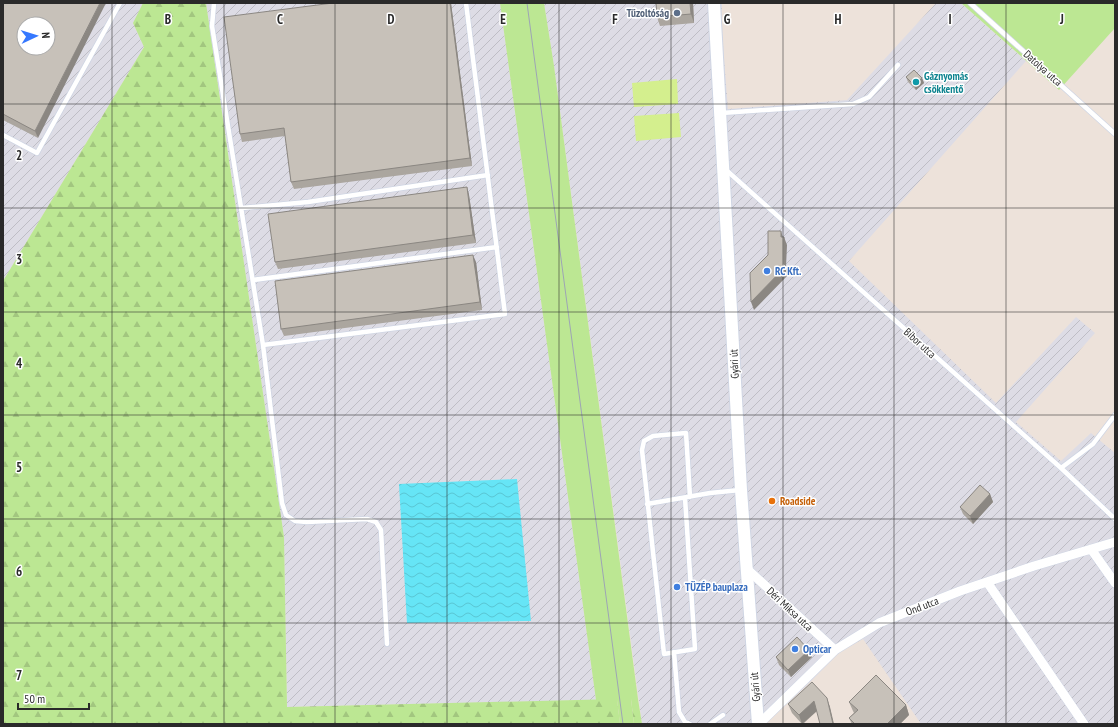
<svg xmlns="http://www.w3.org/2000/svg" width="1118" height="727" viewBox="0 0 1118 727" font-family="'PT Sans Narrow',sans-serif">
	<style>
		.industrial { fill: url(#industrial-furrows); fill-rule: evenodd }
		.grass { fill: #bce793 }
		.forest { fill: url(#forest-firs) }
		.pitch { fill: #d4ef8e }
		.water { fill: url(#water-waves) }
		.lines { fill: none; stroke-linecap: round; stroke-linejoin: round }
		.service-casing { stroke: #d0d6e4; stroke-width: 6 }
		.minor-casing { stroke: #d0d6e4; stroke-width: 10 }
		.tertiary-casing { stroke: #d0d6e4; stroke-width: 14 }
		.service { stroke: #fff; stroke-width: 4.5 }
		.minor { stroke: #fff; stroke-width: 9 }
		.tertiary { stroke: #fff; stroke-width: 12 }
		.tram { stroke: #9da4b5; stroke-width: 1 }
		.wall { fill: #aba69f }
		.shaded-wall { fill: #8b8782 }
		.building { fill: #c7c1b9; stroke: #8b8782; fill-rule: evenodd }
		.grid { fill: none; stroke: #2a2a2a; stroke-width: 1; stroke-opacity: 0.55 }
		.service-dot { fill: #5c6f8a; stroke: #fff; stroke-width: 1.5 }
		.culture-dot { fill: #0f9aa8; stroke: #fff; stroke-width: 1.5 }
		.shop-dot { fill: #3f7fe0; stroke: #fff; stroke-width: 1.5 }
		.food-dot { fill: #e8710a; stroke: #fff; stroke-width: 1.5 }
		.labels { text-anchor: middle; stroke-width: 3; stroke-linejoin: round; paint-order: stroke }
		.service-label { font-size: 11px; font-weight: bold; fill: #4e5e75; stroke: #fff; text-anchor: end }
		.street-label { font-size: 11px; fill: #2a2a2a; stroke: #fff }
		.culture-label { font-size: 11px; font-weight: bold; fill: #0d838f; stroke: #fff; text-anchor: start }
		.shop-label { font-size: 11px; font-weight: bold; fill: #366cbe; stroke: #fff; text-anchor: start }
		.food-label { font-size: 11px; font-weight: bold; fill: #c56008; stroke: #fff; text-anchor: start }
		.grid-label { font-size: 13px; text-anchor: middle; font-weight: bold; fill: #2a2a2a; stroke: #fff; stroke-width: 3; stroke-linejoin: round; paint-order: stroke }
	</style>
	<defs>
		<pattern id="industrial-furrows" width="10" height="10" patternUnits="userSpaceOnUse"><rect width="10" height="10" fill="#dddce5"/><path d="M-1 1l2-2M0 10L10 0M9 11l2-2" fill="none" stroke="#bebdc5"/></pattern>
		<pattern id="forest-firs" width="22" height="20" patternUnits="userSpaceOnUse"><rect width="22" height="20" fill="#bce793"/><path d="M5 1l3.5 6h-7zM16 11l3.5 6h-7z" fill="#a2c67f"/></pattern>
		<pattern id="water-waves" width="16" height="10" patternUnits="userSpaceOnUse"><rect width="16" height="10" fill="#66e5f6"/><path d="M0 5q4-4 8 0t8 0" fill="none" stroke="#59c5d3"/></pattern>
	</defs>
	<rect width="100%" height="100%" fill="#ede2da"/>
	<!-- industrial -->
	<path class="industrial" d="M 3,3 L 143,3 L 133,23 L 144,47 L 3,281 ZM 24,24 L 48,24 L 48,48 L 24,48 Z
		M 206,3 L 500,3 L 596,700 L 287,707 L 284,537 Z
		M 544,3 L 722,3 L 721,20 L 728,109 L 847,100 L 936,3 L 961,3 L 1026,61 L 849,261 L 996,403 L 1076,317 L 1095,333 L 1016,422 L 1061,461 L 1091,433 L 1115,453 L 1115,724 L 921,724 L 863,639 L 841,651 L 805,687 L 765,724 L 642,724 L 554,66 Z"/>
	<!-- grass -->
	<path class="grass" d="M 500,3 L 544,3 L 554,66 L 638,699 L 631,699 L 634,724 L 620,724 L 617,700 L 596,700 Z
		M 961,3 L 1115,3 L 1115,28 L 1059,90 Z"/>
	<!-- forest -->
	<path class="forest" d="M 143,3 L 206,3 L 284,537 L 287,707 L 617,699 L 620,724 L 3,724 L 3,281 L 144,47 L 133,23 Z
		M 631,699 L 638,699 L 642,724 L 634,724 Z"/>
	<!-- pitch -->
	<path class="pitch" d="M 677,79 L 678,104 L 634,107 L 632,83 Z
		M 679,113 L 681,137 L 636,141 L 634,116 Z"/>
	<!-- water -->
	<path class="water" d="M 517,479 L 531,621 L 407,623 L 399,484 Z"/>
	<g class="lines">
		<!-- service casing -->
		<g class="service-casing">
			<path id="service" d="M 214,3 L 212,26 L 263,345 L 505,314 L 466,3
				M 970,3 L 1115,134
				M 722,113 L 853,104 L 869,97 L 898,65
				M 3,135 L 37,153 L 120,3
				M 725,169 L 1061,468 L 1115,519
				M 242,208 L 308,202 L 488,175
				M 253,280 L 497,247
				M 263,345 L 282,503 L 286,515 L 295,521 L 307,522 L 367,519 L 376,522 L 381,530 L 387,644
				M 1061,468 L 1093,444 L 1115,415
				M 685,498 L 695,649 L 664,654 L 642,450 L 644,441 L 653,436 L 686,433 L 690,497
				M 647,504 L 710,493 L 740,490
				M 674,652 L 679,712 L 685,722 L 690,724
				M 710,724 L 723,715"/>
		</g>
		<!-- minor casing -->
		<g class="minor-casing">
			<path id="minor" d="M 1091,549 L 1115,583
				M 746,568 L 835,650
				M 987,582 L 1084,724
				M 759,724 L 835,650 L 879,623 L 960,591 L 1034,566 L 1115,542"/>
		</g>
		<!-- tertiary casing -->
		<g class="tertiary-casing">
			<path id="tertiary" d="M 714,3 L 741,490 L 758,724"/>
		</g>
		<!-- service -->
		<use href="#service" class="service"/>
		<!-- minor -->
		<use href="#minor" class="minor"/>
		<!-- tertiary -->
		<use href="#tertiary" class="tertiary"/>
		<!-- tram -->
		<path class="tram" d="M 527,3 L 623,724"/>
	</g>
	<!-- wall -->
	<path class="wall" d="M 3,3 L 38,138 L 3,120 Z
		M 333,3 L 451,3 L 472,166 L 294,189 L 291,182 L 285,136 L 242,142 L 240,134 Z
		M 656,3 L 693,3 L 694,23 L 660,26 L 657,17 Z
		M 906,77 L 922,78 L 924,83 L 916,90 L 908,82 Z
		M 467,187 L 469,195 L 476,243 L 278,269 L 275,262 Z
		M 476,262 L 482,310 L 284,336 L 281,329 Z
		M 990,494 L 993,502 L 973,524 L 963,514 L 960,507 Z
		M 809,650 L 812,657 L 791,677 L 779,665 L 776,657 Z
		M 849,702 L 906,705 L 909,715 L 900,724 L 852,724 L 849,718 L 854,713 L 853,711 Z
		M 788,704 L 830,707 L 817,711 L 803,724 L 802,724 L 792,713 Z"/>
	<!-- shaded-wall -->
	<path class="shaded-wall" d="M 100,3 L 106,3 L 38,138 L 35,131 Z
		M 450,3 L 451,3 L 472,166 L 470,158 Z
		M 690,3 L 693,3 L 694,23 L 691,14 Z
		M 922,78 L 924,83 L 916,90 L 914,85 Z
		M 467,187 L 469,195 L 476,243 L 473,235 Z
		M 781,231 L 783,238 L 781,237 Z
		M 784,237 L 787,245 L 786,267 L 789,274 L 754,310 L 751,302 L 784,264 Z
		M 473,255 L 476,262 L 482,310 L 480,302 Z
		M 990,494 L 993,502 L 973,524 L 970,516 Z
		M 809,650 L 812,657 L 791,677 L 788,670 Z
		M 827,698 L 830,707 L 834,724 L 833,724 Z
		M 814,701 L 818,710 L 802,724 L 799,715 Z
		M 906,705 L 909,715 L 900,724 L 887,724 Z"/>
	<!-- building -->
	<path class="building" d="M 3,3 L 100,3 L 35,131 L 3,114 ZM 24,24 L 48,24 L 48,48 L 24,48 Z
		M 333,3 L 450,3 L 470,158 L 291,182 L 284,128 L 240,134 L 224,17 Z
		M 656,3 L 690,3 L 691,14 L 657,17 Z
		M 914,70 L 922,78 L 914,85 L 906,77 Z
		M 467,187 L 473,235 L 275,262 L 268,214 Z
		M 768,231 L 781,231 L 781,237 L 784,237 L 784,264 L 786,266 L 751,302 L 750,273 L 768,255 Z
		M 473,255 L 480,302 L 281,329 L 275,281 Z
		M 980,485 L 990,494 L 970,516 L 960,507 Z
		M 797,637 L 809,650 L 788,670 L 776,657 Z
		M 876,675 L 906,705 L 887,724 L 855,724 L 849,718 L 858,710 L 849,702 Z
		M 812,682 L 827,698 L 833,724 L 820,724 L 814,701 L 799,715 L 788,704 Z"/>
	<!-- grid -->
	<path class="grid" d="M 112,3 L 112,724M 224,3 L 224,724M 335,3 L 335,724M 447,3 L 447,724M 559,3 L 559,724M 671,3 L 671,724M 783,3 L 783,724M 894,3 L 894,724M 1006,3 L 1006,724M 3,104 L 1115,104M 3,208 L 1115,208M 3,312 L 1115,312M 3,415 L 1115,415M 3,519 L 1115,519M 3,623 L 1115,623"/>
	<!-- markers -->
	<circle class="service-dot" cx="677" cy="13" r="4"/>
	<circle class="culture-dot" cx="916" cy="82" r="4"/>
	<g class="shop-dot">
		<circle cx="767" cy="271" r="4"/>
		<circle cx="677" cy="587" r="4"/>
		<circle cx="795" cy="649" r="4"/>
	</g>
	<circle class="food-dot" cx="772" cy="501" r="4"/>
	<g class="labels">
		<!-- service labels -->
		<g class="service-label">
			<text x="669" y="17">Tűzoltóság</text>
		</g>
		<!-- street labels -->
		<g class="street-label">
			<text transform="translate(1043 68) rotate(42)" y="4">Datolya utca</text>
			<text transform="translate(920 343) rotate(42)" y="4">Bíbor utca</text>
			<text transform="translate(734 364) rotate(-93)" y="4">Gyári út</text>
			<text transform="translate(922 606) rotate(-21)" y="4">Ond utca</text>
			<text transform="translate(790 609) rotate(43)" y="4">Déri Miksa utca</text>
			<text transform="translate(755 687) rotate(-95)" y="4">Gyári út</text>
		</g>
		<!-- culture labels -->
		<g class="culture-label">
			<text x="924" y="80">Gáznyomás<tspan x="924" dy="13">csökkentő</tspan></text>
		</g>
		<!-- shop labels -->
		<g class="shop-label">
			<text x="775" y="275">RC Kft.</text>
			<text x="685" y="591">TÜZÉP bauplaza</text>
			<text x="803" y="653">Opticar</text>
		</g>
		<!-- food labels -->
		<g class="food-label">
			<text x="780" y="505">Roadside</text>
		</g>
	</g>
	<g class="grid-label">
		<text x="168" y="24">B</text>
		<text x="280" y="24">C</text>
		<text x="391" y="24">D</text>
		<text x="503" y="24">E</text>
		<text x="615" y="24">F</text>
		<text x="727" y="24">G</text>
		<text x="838" y="24">H</text>
		<text x="950" y="24">I</text>
		<text x="1062" y="24">J</text>
		<text x="19" y="160">2</text>
		<text x="19" y="264">3</text>
		<text x="19" y="368">4</text>
		<text x="19" y="472">5</text>
		<text x="19" y="576">6</text>
		<text x="19" y="680">7</text>
	</g>
	<!-- border -->
	<rect width="1118" height="727" fill="none" stroke="#2a2a2a" stroke-width="8"/>
	<!-- north arrow -->
	<g transform="translate(36 36) rotate(86)"><circle r="19" fill="#ffffff" stroke="#aaaaaa"/>
	<path d="M0-3L7 15L0 10L-7 15Z" fill="#3578ff"/>
	<text y="-6" font-size="11" font-weight="bold" text-anchor="middle" fill="#2a2a2a">N</text>
	</g>
	<!-- scale -->
	<path d="M18 703v6h71v-6" fill="none" stroke="#2a2a2a" stroke-width="2"/>
	<text x="24" y="703" font-size="12" fill="#2a2a2a" stroke="#ffffff" stroke-width="3" paint-order="stroke">50 m</text>
</svg>
